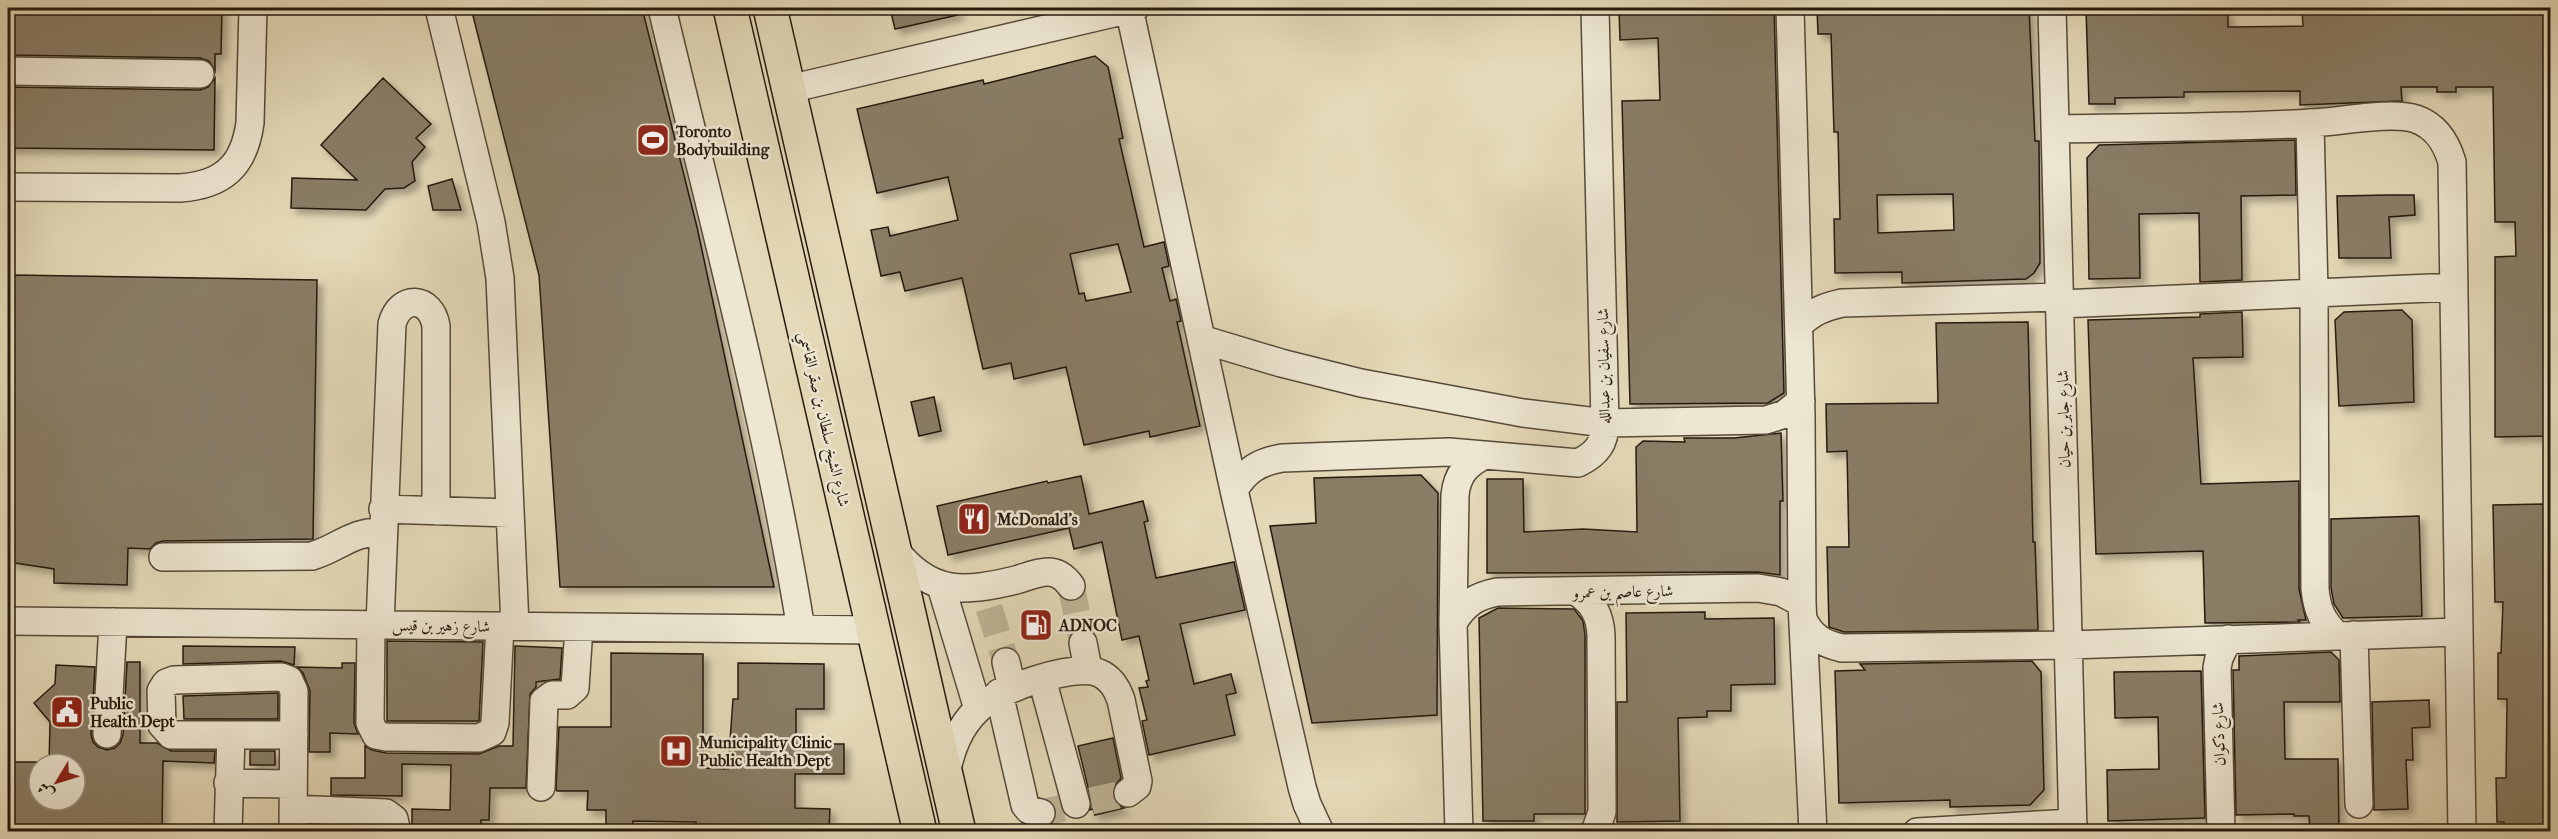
<svg xmlns="http://www.w3.org/2000/svg" width="2558" height="839" viewBox="0 0 2558 839" font-family="'IM FELL French Canon',Amiri,serif">
	<style>
		.building { fill: #897d66; stroke: #261a0e; stroke-width: 1.5; fill-rule: evenodd; filter: url(#shadow) }
		.lines { fill: none; stroke-linecap: round; stroke-linejoin: round }
		.minor-tunnel { stroke: #beb396; stroke-width: 27; stroke-dasharray: 27 14; stroke-linecap: butt }
		.minor-casing { stroke: #564a38; stroke-width: 30 }
		.major-casing { stroke: #261a0e; stroke-width: 36 }
		.minor { stroke: #ede6d1; stroke-width: 27 }
		.major { stroke: #e4d9b8; stroke-width: 33 }
		.labels { text-anchor: middle; stroke-width: 5; stroke-linejoin: round; paint-order: stroke }
		.poi-label { font-size: 16px; font-weight: bold; fill: #261a0e; stroke: #ede6d1; text-anchor: start }
		.street-label { font-size: 16px; fill: #261a0e; stroke: #ede6d1 }
	</style>
	<defs>
		<filter id="shadow"><feDropShadow dx="5.5" dy="5.5" stdDeviation="3" flood-color="#0004"/></filter>
	</defs>
	<rect width="100%" height="100%" fill="#e4d9b8"/>
	<filter id="stains"><feTurbulence type="fractalNoise" baseFrequency=".00333" numOctaves="4"/><feColorMatrix values="0 0 0 0 .2 0 0 0 0 .09 0 0 0 0 .02 0 0 0 .5 -.17"/></filter>
	<radialGradient id="worn" r=".72"><stop offset=".6" stop-color="#630" stop-opacity="0"/><stop offset="1" stop-color="#630" stop-opacity=".3"/></radialGradient>
	<!-- building -->
	<path class="building" d="M 8,8 L 222,8 L 221,54 L 215,54 L 215,71 L 209,61 L 200,58 L 8,55 Z
		M 471,8 L 642,8 L 697,227 L 774,587 L 560,587 L 539,275 Z
		M 890,8 L 957,8 L 958,15 L 895,29 Z
		M 1619,8 L 1774,8 L 1784,393 L 1768,403 L 1630,404 L 1622,101 L 1660,100 L 1658,38 L 1620,40 Z
		M 1817,8 L 2029,8 L 2035,141 L 2039,141 L 2040,263 L 2034,273 L 2026,279 L 1902,283 L 1902,272 L 1835,273 L 1834,219 L 1840,219 L 1838,132 L 1834,132 L 1831,34 L 1818,34 ZM 1953,194 L 1954,230 L 1878,233 L 1877,195 Z
		M 2086,8 L 2179,8 L 2179,12 L 2228,11 L 2228,27 L 2303,26 L 2302,11 L 2384,8 L 2544,8 L 2545,137 L 2548,229 L 2550,229 L 2549,282 L 2546,282 L 2548,436 L 2495,437 L 2495,257 L 2516,256 L 2515,222 L 2495,222 L 2493,87 L 2456,87 L 2456,92 L 2437,92 L 2437,87 L 2401,87 L 2402,101 L 2350,103 L 2300,105 L 2300,91 L 2184,92 L 2184,97 L 2115,98 L 2115,104 L 2089,104 Z
		M 1095,56 L 1108,67 L 1123,138 L 1119,139 L 1144,247 L 1164,242 L 1169,266 L 1162,268 L 1170,301 L 1176,299 L 1181,321 L 1177,322 L 1200,426 L 1150,437 L 1149,431 L 1084,445 L 1066,367 L 1014,379 L 1011,363 L 983,369 L 962,278 L 905,291 L 900,272 L 881,276 L 871,230 L 888,227 L 890,236 L 958,220 L 948,177 L 877,193 L 857,109 L 983,80 L 984,84 ZM 1118,244 L 1131,292 L 1086,301 L 1084,293 L 1079,294 L 1070,254 Z
		M 215,78 L 214,150 L 8,148 L 8,87 L 200,90 L 208,87 Z
		M 383,78 L 431,124 L 416,138 L 425,147 L 412,162 L 415,181 L 404,188 L 385,189 L 366,210 L 291,208 L 292,178 L 357,180 L 321,145 Z
		M 2295,140 L 2296,195 L 2241,196 L 2242,280 L 2200,282 L 2199,213 L 2139,214 L 2140,278 L 2089,279 L 2087,158 L 2099,145 Z
		M 452,179 L 461,210 L 433,210 L 428,186 Z
		M 2389,195 L 2414,195 L 2415,215 L 2389,217 L 2391,258 L 2339,258 L 2337,196 Z
		M 13,275 L 317,280 L 313,539 L 163,541 L 156,543 L 150,549 L 128,548 L 127,585 L 54,583 L 54,569 L 9,562 Z
		M 2402,310 L 2412,320 L 2414,402 L 2339,406 L 2335,320 L 2344,312 Z
		M 2242,312 L 2243,357 L 2193,358 L 2201,484 L 2299,481 L 2299,589 L 2306,620 L 2298,620 L 2300,622 L 2205,623 L 2203,551 L 2096,554 L 2088,320 L 2200,317 L 2200,314 Z
		M 2028,322 L 2033,542 L 2035,542 L 2038,630 L 1844,632 L 1829,627 L 1827,547 L 1849,547 L 1847,451 L 1827,452 L 1826,404 L 1938,403 L 1936,323 Z
		M 934,397 L 941,431 L 919,436 L 911,402 Z
		M 1781,433 L 1783,501 L 1780,501 L 1780,575 L 1758,572 L 1487,573 L 1487,479 L 1523,479 L 1524,532 L 1583,529 L 1637,532 L 1636,447 L 1643,441 L 1685,442 L 1684,438 L 1734,438 Z
		M 1421,475 L 1438,493 L 1437,715 L 1312,723 L 1270,526 L 1316,523 L 1314,478 Z
		M 1081,476 L 1089,514 L 1143,501 L 1148,521 L 1144,522 L 1156,578 L 1234,562 L 1245,610 L 1180,624 L 1194,684 L 1231,674 L 1236,693 L 1226,695 L 1235,735 L 1149,755 L 1142,721 L 1147,720 L 1139,688 L 1148,687 L 1146,681 L 1149,680 L 1139,636 L 1122,640 L 1102,542 L 1074,549 L 1069,528 L 948,555 L 937,506 L 1047,481 L 1048,483 Z
		M 2545,504 L 2548,831 L 2504,831 L 2504,822 L 2497,822 L 2496,778 L 2506,778 L 2507,699 L 2498,699 L 2498,653 L 2501,653 L 2503,602 L 2495,602 L 2493,505 Z
		M 2419,516 L 2422,616 L 2343,618 L 2334,604 L 2331,588 L 2331,519 Z
		M 1498,608 L 1574,609 L 1583,621 L 1585,636 L 1585,814 L 1534,814 L 1534,821 L 1483,821 L 1479,618 Z
		M 1705,612 L 1705,619 L 1774,618 L 1775,684 L 1731,685 L 1731,711 L 1707,711 L 1707,717 L 1678,718 L 1680,821 L 1617,822 L 1617,702 L 1627,702 L 1626,613 Z
		M 387,641 L 483,642 L 479,721 L 387,721 Z
		M 183,646 L 295,647 L 294,665 L 281,661 L 183,664 Z
		M 515,646 L 562,648 L 560,679 L 536,682 L 536,687 L 530,694 L 526,788 L 490,788 L 489,820 L 481,820 L 481,831 L 412,831 L 412,809 L 450,810 L 451,765 L 402,764 L 402,796 L 331,795 L 331,778 L 365,778 L 365,746 L 372,750 L 386,753 L 479,754 L 499,746 L 513,746 Z
		M 2331,652 L 2339,660 L 2340,702 L 2284,702 L 2285,759 L 2338,759 L 2339,831 L 2310,831 L 2309,816 L 2294,816 L 2294,814 L 2236,815 L 2233,670 L 2239,670 L 2239,656 Z
		M 611,653 L 703,654 L 703,768 L 728,769 L 733,699 L 738,699 L 738,663 L 824,664 L 824,709 L 796,709 L 796,744 L 844,744 L 844,774 L 795,774 L 795,808 L 830,809 L 829,828 L 717,825 L 717,827 L 696,827 L 696,822 L 633,821 L 632,831 L 606,831 L 606,810 L 587,810 L 588,791 L 557,791 L 556,789 L 559,727 L 611,727 Z
		M 2032,661 L 2041,672 L 2044,790 L 2030,805 L 1950,807 L 1950,800 L 1839,803 L 1835,671 L 1865,670 L 1860,664 Z
		M 127,662 L 140,662 L 140,743 L 157,743 L 171,751 L 215,751 L 214,763 L 163,761 L 162,831 L 11,831 L 11,784 L 8,784 L 8,762 L 39,762 L 39,800 L 75,800 L 75,764 L 49,764 L 50,722 L 34,703 L 55,684 L 56,665 L 95,667 L 91,734 L 93,742 L 98,747 L 107,750 L 115,748 L 120,743 L 123,735 Z
		M 342,663 L 355,663 L 354,723 L 358,734 L 330,733 L 330,752 L 309,752 L 310,691 L 303,673 L 297,667 L 342,668 Z
		M 2201,671 L 2205,818 L 2108,821 L 2107,770 L 2159,769 L 2158,717 L 2115,718 L 2114,672 Z
		M 278,693 L 278,719 L 184,719 L 183,696 Z
		M 2429,700 L 2430,727 L 2412,728 L 2413,760 L 2406,760 L 2408,809 L 2374,810 L 2372,702 Z
		M 1113,738 L 1121,778 L 1114,787 L 1113,796 L 1116,803 L 1124,808 L 1095,815 L 1093,809 L 1090,810 L 1091,800 L 1078,746 Z
		M 250,751 L 275,751 L 275,765 L 250,765 Z"/>
	<g class="lines">
		<!-- minor-tunnel -->
		<path class="minor-tunnel" d="M 1071,586 L 1083,643
			M 989,608 L 1006,662
			M 1091,801 L 1128,793
			M 1041,813 L 1063,808"/>
		<!-- minor casing -->
		<g class="minor-casing">
			<path id="minor" d="M 439,8 L 491,222 L 500,278 L 515,626
				M 662,8 C 711,214 767,420 801,629
				M 1129,8 L 1234,490 L 1302,787 L 1307,804 L 1320,832
				M 1790,8 L 1801,415 L 1802,603 L 1813,832
				M 2052,8 L 2073,832
				M 8,71 L 200,74
				M 789,89 L 1135,8
				M 2310,123 L 2314,292 L 2315,589 C 2317,609 2322,622 2338,636
				M 2055,129 C 2140,127 2226,128 2311,123 C 2338,122 2391,111 2416,119 C 2436,126 2446,142 2452,162 L 2462,832
				M 8,187 L 180,188 C 223,185 244,166 250,123 L 253,8
				M 2060,304 L 2454,287
				M 1799,325 C 1812,312 1824,307 1842,303 L 2060,297
				M 1201,339 L 1281,363 L 1361,383 L 1523,413 L 1605,423 L 1766,420 L 1785,414 L 1801,401
				M 1234,490 C 1246,470 1259,462 1282,458 L 1449,452 L 1578,463 C 1597,454 1605,443 1605,423 L 1595,8
				M 383,509 L 510,513
				M 895,550 C 931,596 965,592 1016,580 C 1026,577 1038,572 1048,572 C 1059,572 1066,579 1071,586
				M 163,557 L 312,556 C 339,548 352,531 382,532
				M 941,586 L 978,709
				M 1577,592 C 1593,603 1600,615 1601,635 L 1602,801 L 1602,812 L 1595,832
				M 1803,619 C 1811,637 1824,644 1842,648 L 2069,645 L 2458,632
				M 8,621 L 874,630
				M 1453,623 C 1464,604 1476,596 1497,592 L 1758,588 L 1781,592 L 1802,603
				M 371,625 L 370,723 L 376,735 L 386,737 L 479,738 L 492,732 L 495,723 L 500,626
				M 380,625 L 392,324 C 400,294 431,296 436,326 L 436,511
				M 2354,635 L 2359,804
				M 1083,643 L 1088,669
				M 1006,662 L 1012,688
				M 1042,679 L 1076,804
				M 999,693 L 1025,805 L 1029,810 L 1041,813
				M 107,734 L 113,622
				M 946,774 C 951,749 959,727 978,709 C 996,690 1074,662 1099,673 C 1111,678 1117,688 1121,700 L 1138,781 L 1137,786 L 1128,793
				M 228,783 L 293,784
				M 541,787 L 544,701 L 552,695 L 567,695 L 575,688 L 579,627
				M 293,809 L 386,813 L 394,819 L 397,832
				M 228,832 L 231,735
				M 293,832 L 294,691 L 289,680 L 281,677 L 174,680 L 166,683 L 161,691 L 162,725 L 171,735 L 294,735
				M 1459,832 L 1453,623 L 1455,495 C 1457,475 1466,464 1485,455
				M 1917,832 L 2073,823
				M 2221,832 L 2217,668 L 2219,658 L 2228,639"/>
		</g>
		<!-- major casing -->
		<g class="major-casing">
			<path id="major" d="M 730,8 L 920,832
				M 770,8 L 959,832"/>
		</g>
		<!-- minor -->
		<use href="#minor" class="minor"/>
		<!-- major -->
		<use href="#major" class="major"/>
	</g>
	<!-- icons -->
	<defs>
		<g id="stadium-square" transform="scale(1.725)"><rect x="-9" y="-9" width="18" height="18" rx="4" fill="#8f2418" stroke="#ede6d1"/><path d="M0-5a6.5 5 0 1 0 0 10a6.5 5 0 1 0 0-10ZM-3.5-1.8h7v3.6h-7Z" fill="#fff"/></g>
		<g id="restaurant-square" transform="scale(1.725)"><rect x="-9" y="-9" width="18" height="18" rx="4" fill="#8f2418" stroke="#ede6d1"/><path d="M-5-6h1v4h1v-4h1v4h1v-4h1v5L-1.5 .5V6h-2V.5L-5-1ZM5-6V6H3V1.5H1.5Q1.5-4 5-6Z" fill="#fff"/></g>
		<g id="fuel-square" transform="scale(1.725)"><rect x="-9" y="-9" width="18" height="18" rx="4" fill="#8f2418" stroke="#ede6d1"/><path d="M-5.5-6h7V0h2V4h1.3V-2.5L3-4.5l.8-.8L6-3V5H2.5V1h-1V6h-7ZM-4.2-4.7v3.2H.2V-4.7Z" fill="#fff"/></g>
		<g id="civic-square" transform="scale(1.725)"><rect x="-9" y="-9" width="18" height="18" rx="4" fill="#8f2418" stroke="#ede6d1"/><path d="M-.6-6.5H3V-4.5H.6V-3L4-1V1h2V6H-6V1h2V-1L-.6-3ZM-1.2 2.5V6h2.4V2.5Z" fill="#fff"/></g>
		<g id="hospital-square" transform="scale(1.725)"><rect x="-9" y="-9" width="18" height="18" rx="4" fill="#8f2418" stroke="#ede6d1"/><path d="M-5-5h3v3.5h4V-5h3V5h-3V1.5h-4V5h-3Z" fill="#fff"/></g>
	</defs>
	<g fill-rule="evenodd">
		<use href="#stadium-square" x="653" y="140"/>
		<use href="#restaurant-square" x="974" y="519"/>
		<use href="#fuel-square" x="1036" y="625"/>
		<use href="#civic-square" x="67" y="712"/>
		<use href="#hospital-square" x="676" y="751"/>
	</g>
	<g class="labels">
		<!-- poi labels -->
		<g class="poi-label">
			<text x="676" y="137">Toronto<tspan x="676" dy="18">Bodybuilding</tspan></text>
			<text x="997" y="525">McDonald's</text>
			<text x="1059" y="631">ADNOC</text>
			<text x="90" y="709">Public<tspan x="90" dy="18">Health Dept</tspan></text>
			<text x="699" y="748">Municipality Clinic<tspan x="699" dy="18">Public Health Dept</tspan></text>
		</g>
		<!-- street labels -->
		<g class="street-label">
			<text transform="translate(1603 366) rotate(-91)" y="6">شارع سفيان بن عبدالله</text>
			<text transform="translate(825 419) rotate(77)" y="6">شارع الشيخ سلطان بن صقر القاسمي</text>
			<text transform="translate(2063 419) rotate(-91)" y="6">شارع جابر بن حيان</text>
			<text transform="translate(1623 591) rotate(-1)" y="6">شارع عاصم بن عمرو</text>
			<text transform="translate(441 625) rotate(1)" y="6">شارع زهير بن قيس</text>
			<text transform="translate(2218 734) rotate(-92)" y="6">شارع ذكوان</text>
		</g>
	</g>
	<!-- margin -->
	<rect width="2558" height="839" fill="none" stroke="#e4d9b8" stroke-width="30"/>
	<rect x="9" y="9" width="2540" height="821" fill="none" stroke="#261a0e" stroke-width="3"/>
	<rect x="15" y="15" width="2528" height="809" fill="none" stroke="#261a0e" stroke-width="1.5"/>
	<!-- north arrow -->
	<g transform="translate(57 782) rotate(232)"><circle r="28" fill="#ede6d1" stroke="#9d9483" stroke-width="1.5"/>
	<path d="M0-4.5L10 22L0 15L-10 22Z" fill="#8f2418"/>
	<text y="-9" font-size="16" font-weight="bold" text-anchor="middle" fill="#261a0e">ش</text>
	</g>
	<rect width="100%" height="100%" filter="url(#stains)"/>
	<rect width="100%" height="100%" fill="url(#worn)"/>
</svg>
